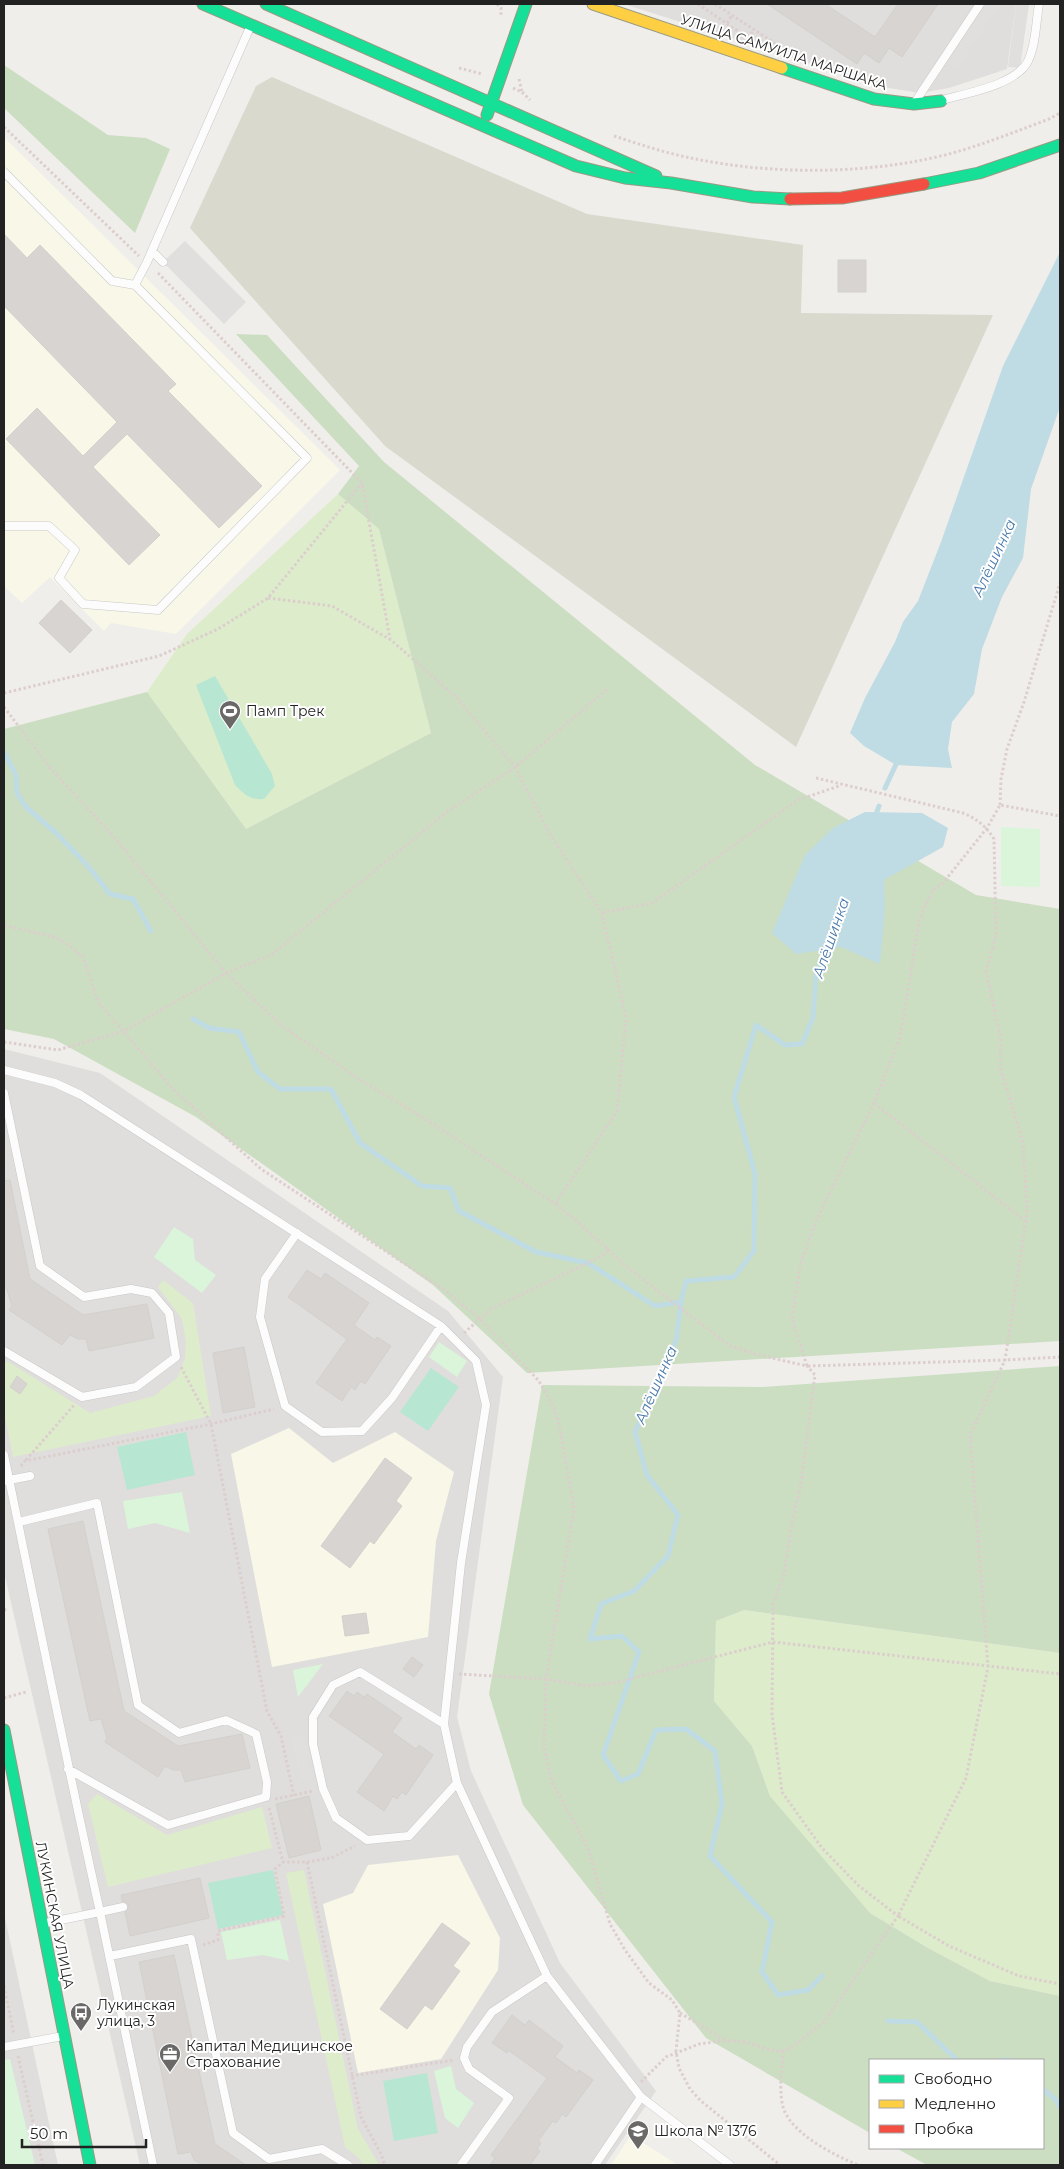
<svg xmlns="http://www.w3.org/2000/svg" width="1064" height="2169" viewBox="0 0 1064 2169" font-family="Montserrat,sans-serif">
	<style>
		.residential { fill: #dfdedc }
		.education { fill: #f8f7e8 }
		.construction { fill: #d9d9cd }
		.grass { fill: #ddeccb }
		.forest { fill: #cbdec1 }
		.park { fill: #daf5da }
		.pitch { fill: #b7e6d2 }
		.parking { fill: #e0dfde }
		.water { fill: #bfdbe3 }
		.lines { fill: none; stroke-linecap: round; stroke-linejoin: round }
		.stream { stroke: #bfdbe3; stroke-width: 5 }
		.building { fill: #d7d4d2; stroke: #d3d0cc }
		.lane-casing { stroke: #c9c8c7; stroke-width: 9 }
		.fast-casing { stroke: #999a82; stroke-width: 13 }
		.slow-casing { stroke: #999a82; stroke-width: 13 }
		.jam-casing { stroke: #999a82; stroke-width: 13 }
		.path { stroke: #dccecd; stroke-width: 3; stroke-dasharray: 2.5 2.5; stroke-linecap: butt }
		.lane { stroke: #fdfcfc; stroke-width: 8 }
		.fast { stroke: #16e098; stroke-width: 11 }
		.slow { stroke: #ffcf43; stroke-width: 11 }
		.jam { stroke: #f24e42; stroke-width: 11 }
		.labels { text-anchor: middle; stroke-width: 4; stroke-linejoin: round; paint-order: stroke }
		.street-label { font-size: 14px; fill: #222; stroke: #fff }
		.poi-label { font-size: 14px; fill: #222; stroke: #fff; text-anchor: start }
		.water-label { font-size: 15px; font-style: italic; fill: #4a7aab; stroke: #fff }
	</style>
	<rect width="100%" height="100%" fill="#f0eeeb"/>
	<!-- residential -->
	<path class="residential" d="M 624,4 L 1016,4 L 1007,69 L 949,88 L 920,93 L 883,87 Z
		M 4,1049 L 100,1073 L 448,1311 L 503,1377 L 457,1717 L 471,1771 L 560,1963 L 656,2091 L 605,2165 L 140,2165 L 4,1572 Z
		M 4,1913 L 58,2165 L 4,2165 Z"/>
	<!-- education -->
	<path class="education" d="M 4,137 L 340,470 L 176,634 L 111,623 L 104,631 L 50,577 L 22,603 L 4,586 Z
		M 289,1428 L 333,1463 L 395,1432 L 454,1472 L 436,1541 L 428,1637 L 272,1667 L 231,1454 Z
		M 458,1855 L 500,1938 L 498,1970 L 441,2059 L 358,2073 L 323,1904 L 353,1893 L 368,1865 Z
		M 631,2135 L 678,2165 L 611,2165 Z"/>
	<!-- construction -->
	<path class="construction" d="M 272,77 L 587,214 L 803,245 L 801,313 L 993,315 L 796,747 L 385,446 L 190,228 L 256,86 Z"/>
	<!-- grass -->
	<path class="grass" d="M 338,494 L 379,529 L 431,733 L 246,829 L 147,692 L 187,634 Z
		M 163,1280 L 193,1303 L 211,1416 L 13,1457 L 4,1412 L 4,1364 L 7,1361 L 90,1413 L 154,1396 L 177,1378 L 185,1358 L 186,1342 L 182,1319 L 158,1287 Z
		M 744,1610 L 1060,1653 L 1060,1996 L 990,1981 L 928,1948 L 870,1913 L 770,1796 L 752,1746 L 714,1701 L 716,1621 Z
		M 97,1794 L 167,1835 L 262,1807 L 272,1848 L 108,1887 L 88,1804 Z
		M 304,1870 L 358,2129 L 379,2165 L 363,2165 L 359,2158 L 345,2147 L 286,1873 Z"/>
	<!-- forest -->
	<path class="forest" d="M 4,65 L 108,135 L 146,138 L 170,149 L 135,233 L 4,108 Z
		M 236,334 L 267,335 L 384,462 L 755,765 L 976,895 L 1060,909 L 1060,1341 L 527,1373 L 433,1285 L 196,1117 L 54,1039 L 4,1029 L 4,729 L 147,692 L 246,829 L 431,733 L 379,529 L 338,494 L 359,466 Z
		M 1060,1366 L 1060,1653 L 744,1610 L 716,1621 L 714,1701 L 752,1746 L 770,1796 L 870,1913 L 928,1948 L 990,1981 L 1060,1996 L 1060,2165 L 927,2165 L 896,2148 L 1043,2148 L 1043,2060 L 870,2060 L 870,2133 L 706,2038 L 523,1805 L 489,1694 L 542,1385 L 763,1387 Z"/>
	<!-- park -->
	<path class="park" d="M 1001,827 L 1040,829 L 1040,887 L 1001,886 Z
		M 174,1227 L 193,1239 L 195,1260 L 216,1275 L 202,1293 L 154,1257 Z
		M 439,1342 L 467,1361 L 457,1377 L 429,1357 Z
		M 182,1492 L 190,1533 L 155,1523 L 128,1529 L 123,1501 Z
		M 323,1664 L 298,1697 L 293,1670 Z
		M 280,1920 L 289,1961 L 263,1955 L 227,1960 L 221,1932 Z
		M 10,2059 L 35,2165 L 4,2165 L 4,2060 Z
		M 451,2066 L 456,2089 L 474,2103 L 458,2128 L 445,2118 L 434,2071 Z"/>
	<!-- pitch -->
	<path class="pitch" d="M 215,676 L 272,774 L 275,786 L 264,799 C 250,800 245,795 235,785 L 196,685 Z
		M 431,1368 L 459,1387 L 428,1431 L 400,1412 Z
		M 186,1432 L 195,1475 L 127,1490 L 117,1447 Z
		M 273,1870 L 283,1915 L 218,1929 L 208,1883 Z
		M 427,2073 L 438,2133 L 394,2141 L 383,2081 Z"/>
	<!-- parking -->
	<path class="parking" d="M 986,4 L 1000,4 L 957,69 L 947,63 Z
		M 1016,4 L 1029,4 L 1020,68 L 1008,67 Z
		M 185,241 L 246,302 L 224,324 L 163,262 Z
		M 303,1734 L 313,1778 L 301,1780 L 291,1737 Z"/>
	<!-- water -->
	<path class="water" d="M 1060,252 L 1060,407 L 1031,489 L 1023,558 L 1002,597 L 982,649 L 974,694 L 952,722 L 948,749 L 952,768 L 896,765 L 864,746 L 850,733 L 865,698 L 895,642 L 903,622 L 918,601 L 941,542 L 1003,366 Z
		M 865,812 L 922,813 L 948,828 L 943,847 L 884,880 L 885,907 L 880,964 L 841,947 L 796,954 L 772,933 L 805,855 L 833,828 Z"/>
	<g class="lines">
		<!-- stream -->
		<path class="stream" d="M 4,752 L 16,775 L 17,793 L 26,807 L 56,833 L 87,865 L 110,894 L 133,899 L 151,931
			M 885,788 L 899,758
			M 875,817 L 879,806
			M 193,1019 L 209,1028 L 239,1032 L 258,1072 L 280,1089 L 331,1089 L 360,1143 L 422,1186 L 450,1188 L 459,1211 L 536,1252 L 588,1263 L 655,1306 L 681,1302
			M 822,1976 L 808,1990 L 778,1995 L 762,1972 L 772,1922 L 710,1856 L 722,1804 L 715,1751 L 686,1729 L 656,1730 L 638,1774 L 621,1781 L 603,1755 L 639,1652 L 622,1636 L 590,1639 L 601,1604 L 634,1591 L 668,1556 L 678,1515 L 647,1475 L 635,1432 L 676,1341 L 681,1302 L 686,1281 L 734,1277 L 754,1251 L 755,1174 L 734,1097 L 756,1025 L 785,1045 L 802,1044 L 813,1018 L 816,975 L 827,945
			M 888,2021 L 917,2022 L 957,2060
			M 1003,2060 L 1009,2060
			M 1043,2089 L 1056,2100 L 1060,2108"/>
	</g>
	<!-- building -->
	<path class="building" d="M 767,4 L 825,4 L 875,37 L 898,4 L 938,4 L 902,57 L 889,48 L 879,63 L 864,53 L 857,64 Z
		M 4,234 L 27,258 L 40,245 L 176,384 L 168,391 L 262,486 L 219,528 L 127,434 L 93,467 L 160,535 L 129,565 L 6,439 L 37,408 L 83,456 L 117,422 L 4,306 Z
		M 838,260 L 866,260 L 866,292 L 838,292 Z
		M 61,600 L 92,630 L 70,653 L 39,623 Z
		M 10,1180 L 30,1279 L 83,1315 L 147,1304 L 154,1338 L 89,1351 L 86,1339 L 78,1339 L 70,1335 L 62,1345 L 9,1310 L 12,1306 L 6,1287 L 4,1287 L 4,1181 Z
		M 307,1270 L 321,1279 L 325,1273 L 369,1303 L 354,1325 L 375,1340 L 377,1337 L 391,1346 L 365,1384 L 361,1381 L 355,1390 L 351,1387 L 342,1401 L 316,1383 L 347,1339 L 288,1297 Z
		M 244,1347 L 255,1407 L 223,1413 L 213,1353 Z
		M 17,1376 L 27,1384 L 20,1394 L 10,1387 Z
		M 385,1458 L 412,1478 L 396,1501 L 402,1506 L 374,1544 L 370,1541 L 350,1568 L 321,1546 Z
		M 83,1521 L 124,1711 L 178,1746 L 242,1734 L 250,1768 L 185,1782 L 181,1770 L 173,1770 L 165,1766 L 158,1777 L 105,1742 L 107,1738 L 101,1719 L 90,1721 L 48,1529 Z
		M 366,1613 L 369,1633 L 345,1636 L 342,1616 Z
		M 412,1657 L 423,1665 L 414,1677 L 403,1669 Z
		M 347,1691 L 354,1696 L 357,1692 L 364,1697 L 367,1694 L 402,1718 L 392,1732 L 416,1749 L 419,1745 L 433,1755 L 406,1795 L 402,1792 L 397,1799 L 393,1796 L 384,1811 L 357,1792 L 384,1754 L 329,1716 Z
		M 309,1796 L 321,1850 L 289,1858 L 276,1804 Z
		M 200,1878 L 209,1918 L 130,1936 L 125,1912 L 129,1906 L 127,1903 L 122,1901 L 121,1895 Z
		M 442,1923 L 470,1943 L 453,1966 L 460,1971 L 432,2010 L 425,2005 L 407,2029 L 380,2009 Z
		M 174,1955 L 215,2144 L 246,2165 L 203,2165 L 194,2160 L 191,2152 L 178,2154 L 139,1962 Z
		M 512,2015 L 525,2025 L 529,2020 L 563,2046 L 555,2057 L 577,2073 L 579,2070 L 593,2080 L 566,2117 L 562,2114 L 556,2123 L 553,2121 L 538,2141 L 541,2143 L 537,2149 L 540,2151 L 530,2165 L 490,2165 L 495,2158 L 491,2155 L 547,2078 L 508,2050 L 507,2053 L 492,2043 Z"/>
	<g class="lines">
		<!-- lane casing -->
		<g class="lane-casing">
			<path id="lane" d="M 942,100 C 967,93 1016,85 1028,61 C 1036,45 1036,21 1039,4
				M 915,102 L 980,4
				M 4,172 L 112,281 L 135,285 L 307,458 L 158,610 L 83,604 L 59,578 L 75,550 L 49,526 L 4,526
				M 152,251 L 163,262
				M 135,285 L 147,262 L 251,25
				M 4,1070 L 55,1083 L 81,1095 L 441,1326 L 476,1361 L 486,1405 L 461,1563 L 444,1724 L 457,1783 L 547,1976 L 641,2097 L 595,2165
				M 4,1093 L 40,1266 L 84,1297 L 131,1289 L 152,1293 L 169,1313 L 176,1357 L 136,1387 L 82,1397 L 4,1351
				M 297,1233 L 265,1279 L 260,1317 L 285,1406 L 322,1432 L 362,1431 L 392,1398 L 441,1326
				M 4,1455 C 36,1608 66,1760 100,1912 L 123,1907
				M 4,1481 L 30,1476
				M 19,1522 L 97,1503 L 138,1705 L 179,1733 L 226,1720 L 256,1734 L 267,1782 L 266,1797 L 168,1825 L 68,1769
				M 444,1724 L 360,1672 L 333,1685 L 313,1717 L 313,1744 L 323,1789 L 336,1818 L 367,1840 L 409,1836 L 457,1783
				M 41,1924 L 100,1912 L 153,2165
				M 110,1956 L 191,1939 L 233,2133 L 269,2159 L 322,2149 L 348,2165
				M 4,2047 L 63,2036
				M 641,2097 L 730,2165
				M 461,2165 L 509,2098 L 469,2069 L 464,2058 L 467,2047 L 492,2012 L 547,1976"/>
		</g>
		<!-- fast casing -->
		<g class="fast-casing">
			<path id="fast" d="M 203,4 L 576,166 L 625,178 L 671,183 L 753,197 L 790,199
				M 266,4 L 656,176
				M 782,68 L 874,99 L 914,104 L 941,101
				M 487,115 L 526,4
				M 924,184 L 979,173 L 1060,145
				M 4,1730 L 90,2165"/>
		</g>
		<!-- slow casing -->
		<g class="slow-casing">
			<path id="slow" d="M 593,4 L 782,68"/>
		</g>
		<!-- jam casing -->
		<g class="jam-casing">
			<path id="jam" d="M 790,199 L 842,198 L 924,184"/>
		</g>
		<!-- path -->
		<path class="path" d="M 497,4 L 501,8 L 501,17
			M 698,4 L 745,36
			M 715,4 L 779,46
			M 727,23 L 732,15
			M 748,38 L 754,30
			M 459,68 L 482,74
			M 519,79 L 522,92
			M 513,88 L 522,92 L 530,100
			M 4,127 L 139,256
			M 614,136 C 639,144 665,153 691,158 C 775,176 880,175 963,150 C 992,141 1020,130 1049,119 L 1060,113
			M 158,273 L 362,483 L 390,639
			M 268,598 L 332,606 L 391,640 L 457,698 L 515,767 L 551,836 L 602,913 L 626,1018 L 617,1111 L 555,1204
			M 4,693 L 159,656 L 218,629 L 268,598 L 362,483
			M 4,707 L 51,769 L 115,838 L 226,973 L 282,1026 L 362,1081 L 435,1125 L 555,1204 L 579,1223 L 627,1267 L 730,1346 L 763,1356 L 807,1366 L 792,1318 L 801,1262 L 816,1221 L 874,1103 L 899,1040 L 904,1016 L 919,921 L 932,891 L 943,883 L 987,828 L 1000,805 L 1060,816
			M 816,778 L 963,813 C 977,819 986,826 994,839 L 996,937 L 986,971 L 1001,1039 L 1000,1067 L 1023,1142 L 1027,1213 L 1005,1360 L 970,1435 L 988,1667 L 966,1778 L 898,1916 L 949,1946 L 1019,1976 L 1060,1984
			M 1000,805 L 1001,779 L 1007,749 L 1024,702 L 1060,583
			M 602,913 L 652,903 L 798,800 L 839,786
			M 4,925 L 54,937 L 69,945 L 83,957 L 98,1002 L 172,1088 L 261,1169 L 443,1289 L 480,1319 L 539,1381 L 554,1408 L 559,1424 L 574,1508 L 546,1679 L 544,1746 L 549,1770 L 553,1784 L 588,1848 L 610,1924 L 625,1950 L 649,1983 L 672,2000 L 680,2013 L 676,2051 L 679,2068 L 690,2089 L 701,2101 L 780,2165
			M 4,1042 L 58,1050 L 124,1031 L 226,973 L 271,955 L 448,811 L 515,767 L 609,688
			M 874,1103 L 1025,1221
			M 464,1333 L 491,1309 L 602,1256 L 608,1250
			M 808,1366 L 1005,1360 L 1060,1357
			M 181,1367 L 211,1424 L 267,1711 L 281,1736 L 294,1796
			M 26,1460 L 75,1404
			M 21,1466 L 25,1461 L 211,1424 L 274,1409
			M 4,1610 L 8,1609
			M 459,1674 L 546,1679 L 587,1686 L 618,1682 L 773,1642 L 1060,1674
			M 4,1698 L 26,1692
			M 275,1799 L 313,1791
			M 269,1808 L 283,1862 L 307,1862 L 331,1858 L 355,1846
			M 307,1862 L 361,2117 L 381,2154 L 385,2165
			M 203,1945 L 218,1940 L 218,1931 L 284,1916 L 275,1869 L 283,1862
			M 4,1986 L 14,2035
			M 680,2013 L 725,2040
			M 783,2051 C 782,2070 778,2092 784,2110 C 794,2135 834,2155 858,2165
			M 18,2056 L 43,2165
			M 351,2076 L 454,2060
			M 641,2082 L 666,2057 L 699,2044 L 721,2041 L 742,2041 L 774,2051 L 783,2051 L 791,2048 L 824,2022 L 898,1916 L 859,1886 L 822,1848 L 782,1792 L 772,1714 L 773,1604 L 784,1574 L 792,1522 L 801,1484 L 815,1375 L 807,1366"/>
		<!-- lane -->
		<use href="#lane" class="lane"/>
		<!-- fast -->
		<use href="#fast" class="fast"/>
		<!-- slow -->
		<use href="#slow" class="slow"/>
		<!-- jam -->
		<use href="#jam" class="jam"/>
	</g>
	<!-- icons -->
	<defs>
		<g id="stadium-pin" transform="scale(1.125)"><path d="M0 17L-7.5 6A9.5 9.5 0 1 1 7.5 6Z" fill="#6a6968" stroke="#fff"/><path d="M0-5a6.5 5 0 1 0 0 10a6.5 5 0 1 0 0-10ZM-3.5-1.8h7v3.6h-7Z" fill="#fff"/></g>
		<g id="bus-pin" transform="scale(1.125)"><path d="M0 17L-7.5 6A9.5 9.5 0 1 1 7.5 6Z" fill="#6a6968" stroke="#fff"/><path d="M-5-6H5V4H4V6H2V4H-2V6H-4V4H-5ZM-3.5-4V0h7V-4ZM-3.5 1.2v1.5H-2V1.2ZM2 1.2v1.5H3.5V1.2Z" fill="#fff"/></g>
		<g id="office-pin" transform="scale(1.125)"><path d="M0 17L-7.5 6A9.5 9.5 0 1 1 7.5 6Z" fill="#6a6968" stroke="#fff"/><path d="M-6-3h4V-5.5h4V-3h4V5H-6ZM-1-4.5V-3h2v-1.5ZM-6 0V1H6V0Z" fill="#fff"/></g>
		<g id="school-pin" transform="scale(1.125)"><path d="M0 17L-7.5 6A9.5 9.5 0 1 1 7.5 6Z" fill="#6a6968" stroke="#fff"/><path d="M0-5L7-2L0 1L-7-2ZM-4 1L0 2.5L4 1V4Q0 6-4 4Z" fill="#fff"/></g>
	</defs>
	<g fill-rule="evenodd">
		<use href="#stadium-pin" x="230" y="711"/>
		<use href="#bus-pin" x="81" y="2013"/>
		<use href="#office-pin" x="170" y="2054"/>
		<use href="#school-pin" x="638" y="2131"/>
	</g>
	<g class="labels">
		<!-- street labels -->
		<g class="street-label">
			<text transform="translate(784 52) rotate(18)" y="5">УЛИЦА САМУИЛА МАРШАКА</text>
			<text transform="translate(55 1915) rotate(79)" y="5">ЛУКИНСКАЯ УЛИЦА</text>
		</g>
		<!-- poi labels -->
		<g class="poi-label">
			<text x="246" y="716">Памп Трек</text>
			<text x="97" y="2010">Лукинская<tspan x="97" dy="16">улица, 3</tspan></text>
			<text x="186" y="2051">Капитал Медицинское<tspan x="186" dy="16">Страхование</tspan></text>
			<text x="654" y="2136">Школа № 1376</text>
		</g>
		<!-- water labels -->
		<g class="water-label">
			<text transform="translate(994 558) rotate(-65)" y="5">Алёшинка</text>
			<text transform="translate(831 938) rotate(-71)" y="5">Алёшинка</text>
			<text transform="translate(656 1385) rotate(-66)" y="5">Алёшинка</text>
		</g>
	</g>
	<!-- border -->
	<rect width="1064" height="2169" fill="none" stroke="#222222" stroke-width="10"/>
	<!-- legend -->
	<rect x="869" y="2059" width="175" height="90" fill="#ffffff" stroke="#a7a7a7"/>
	<rect x="879" y="2075" width="25" height="8" fill="#16e098" stroke="#a7a7a7"/>
	<text x="914" y="2084" font-size="15" fill="#222222">Свободно</text>
	<rect x="879" y="2100" width="25" height="8" fill="#ffcf43" stroke="#a7a7a7"/>
	<text x="914" y="2109" font-size="15" fill="#222222">Медленно</text>
	<rect x="879" y="2125" width="25" height="8" fill="#f24e42" stroke="#a7a7a7"/>
	<text x="914" y="2134" font-size="15" fill="#222222">Пробка</text>
	<!-- scale -->
	<path d="M22 2139v8h124v-8" fill="none" stroke="#222222" stroke-width="2.5"/>
	<text x="30" y="2139" font-size="15" fill="#222222" stroke="#ffffff" stroke-width="4" paint-order="stroke">50 m</text>
</svg>
